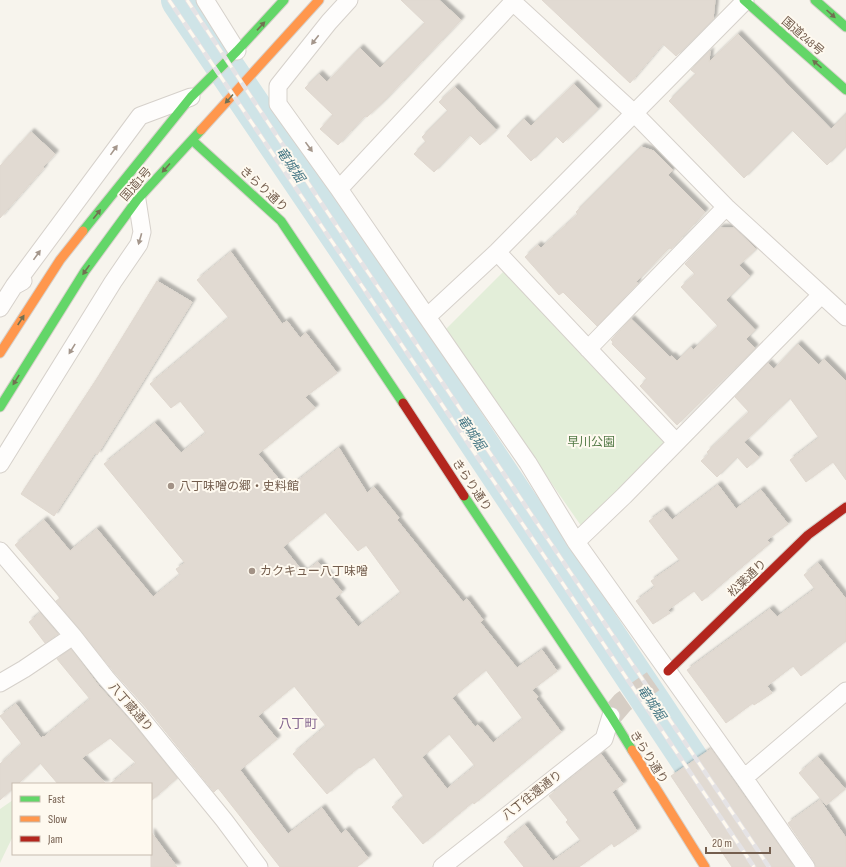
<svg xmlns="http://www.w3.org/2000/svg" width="846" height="867" viewBox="0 0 846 867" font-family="'Sofia Sans Condensed','Noto Sans JP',sans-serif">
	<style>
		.green { fill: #e3eed9 }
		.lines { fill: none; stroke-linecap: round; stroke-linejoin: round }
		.river { stroke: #cfe4e7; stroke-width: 38 }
		.building { fill: #e1dad2; stroke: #e0d8cf; fill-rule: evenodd; filter: url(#shadow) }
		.secondary-tunnel { stroke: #d6cec5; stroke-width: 22; stroke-dasharray: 22 11; stroke-linecap: butt }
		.street-casing { stroke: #d6d1cb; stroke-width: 19 }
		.fast-casing { stroke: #d7d1cb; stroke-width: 11 }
		.slow-casing { stroke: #d7d1cb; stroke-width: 11 }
		.jam-casing { stroke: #d7d1cb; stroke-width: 11 }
		.street { stroke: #fefdfc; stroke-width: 17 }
		.fast { stroke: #63d668; stroke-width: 9 }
		.slow { stroke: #ff974d; stroke-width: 9 }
		.jam { stroke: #b3261e; stroke-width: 9 }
		.rail-casing { stroke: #e5e3e5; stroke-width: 4.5 }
		.rail { stroke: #fef9ef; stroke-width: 3; stroke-dasharray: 9; stroke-linecap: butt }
		.oneway { fill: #717052 }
		.oneway2 { fill: #a4968b }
		.poi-dot { fill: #a29286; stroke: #fef9ef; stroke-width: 1.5 }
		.labels { text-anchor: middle; stroke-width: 4; stroke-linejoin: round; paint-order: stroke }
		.street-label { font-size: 12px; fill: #745e4e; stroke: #fef9ef }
		.park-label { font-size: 12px; fill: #537946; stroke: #fef9ef }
		.poi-label { font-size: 12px; fill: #745e4e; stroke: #fef9ef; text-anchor: start }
		.water-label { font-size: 13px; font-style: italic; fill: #487986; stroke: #fef9ef }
		.neighbourhood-label { font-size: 13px; fill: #846690; stroke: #fef9ef }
	</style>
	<defs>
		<filter id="shadow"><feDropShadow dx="3.5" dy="-3.5" stdDeviation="1" flood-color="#0004"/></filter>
	</defs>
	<rect width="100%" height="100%" fill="#f7f4ed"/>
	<!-- green -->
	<path class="green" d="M 504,271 L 669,443 L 584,530 L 445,330 Z
		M 13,800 L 13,836 L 0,863 L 0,809 Z"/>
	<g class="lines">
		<!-- river -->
		<path class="river" d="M 180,0 L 447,395 L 761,867"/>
	</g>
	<!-- building -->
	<path class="building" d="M 401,0 L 439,0 L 461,20 L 384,101 L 367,117 L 365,116 L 338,145 L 320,129 L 333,115 L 305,88 L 319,74 L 327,82 L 360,48 L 380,68 L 425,23 Z
		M 542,0 L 715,0 L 713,19 L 676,56 L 663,44 L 630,83 Z
		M 738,34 L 831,129 L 846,114 L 846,146 L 827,165 L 792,130 L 744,178 L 669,101 L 696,74 L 691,70 L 710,51 L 709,62 Z
		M 574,84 L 598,109 L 563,143 L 556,136 L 531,161 L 507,136 L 524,119 L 531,126 Z
		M 455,87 L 496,130 L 480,145 L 470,135 L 434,172 L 414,154 L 426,142 L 422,137 L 448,111 L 439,102 Z
		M 31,132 L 55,154 L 43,167 L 44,168 L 0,218 L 0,166 Z
		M 641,147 L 654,151 L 673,170 L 668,175 L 705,212 L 671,249 L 669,248 L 636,282 L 638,283 L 597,326 L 563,292 L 559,295 L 525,257 L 538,245 L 541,248 L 578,214 L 576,212 Z
		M 720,228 L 734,228 L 756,249 L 739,265 L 750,276 L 726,300 L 755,330 L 746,339 L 755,348 L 677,425 L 640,386 L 647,379 L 612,344 L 613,342 L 611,340 L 631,319 L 670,357 L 672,356 L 677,361 L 691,347 L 693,350 L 718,326 L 681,287 L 695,274 L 685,264 Z
		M 231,252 L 282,324 L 287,321 L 300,338 L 306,333 L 337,373 L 305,397 L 315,408 L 258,454 L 287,489 L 339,448 L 367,493 L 374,487 L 399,518 L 397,520 L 463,602 L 467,599 L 483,620 L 480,622 L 517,668 L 542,650 L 557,671 L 532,690 L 538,697 L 536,699 L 561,732 L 474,804 L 473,802 L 423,844 L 392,807 L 404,797 L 374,757 L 360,768 L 359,767 L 327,794 L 293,754 L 326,726 L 294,686 L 258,716 L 277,739 L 240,770 L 288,834 L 322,808 L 341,834 L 346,830 L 368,858 L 357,867 L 280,867 L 218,788 L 214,792 L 149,711 L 114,672 L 56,601 L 60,598 L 15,545 L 44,520 L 70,551 L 97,529 L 153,597 L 180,575 L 176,569 L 185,563 L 104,464 L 155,423 L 181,453 L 206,433 L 180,401 L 171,408 L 150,384 L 229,318 L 197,280 ZM 325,512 L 358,551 L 366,545 L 401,593 L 358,627 L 335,598 L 342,592 L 318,562 L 304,573 L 283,547 ZM 486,670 L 523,719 L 493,743 L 478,725 L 475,727 L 452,698 ZM 449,734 L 475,766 L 447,789 L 422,757 Z
		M 157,281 L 192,302 L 97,455 L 95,453 L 54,516 L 21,494 L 96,380 Z
		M 798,344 L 819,365 L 824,359 L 846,381 L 846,480 L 833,462 L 806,482 L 790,460 L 819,438 L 790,398 L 744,442 L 759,457 L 747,468 L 737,457 L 717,477 L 701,461 L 709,454 L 707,452 L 749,412 L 735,397 L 768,363 L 774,369 Z
		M 718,485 L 736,509 L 761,490 L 788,524 L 767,540 L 770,543 L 702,601 L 694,591 L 668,610 L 670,613 L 653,624 L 636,601 L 655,587 L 651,581 L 680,561 L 649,521 L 664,510 L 672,520 Z
		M 818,563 L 846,599 L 846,641 L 801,676 L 793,666 L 767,686 L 772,693 L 754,705 L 753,703 L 726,723 L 687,670 L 770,609 L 777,617 L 815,589 L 804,575 Z
		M 40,613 L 58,634 L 45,643 L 29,622 Z
		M 71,649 L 98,685 L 133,724 L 177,778 L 151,801 L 151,784 L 110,784 L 136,763 L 110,738 L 82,758 L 106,784 L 58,784 L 40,763 L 18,784 L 13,784 L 13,788 L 0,800 L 0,764 L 22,744 L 0,716 L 16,704 L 41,738 L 43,736 L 44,737 L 90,699 L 57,659 Z
		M 711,749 L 735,783 L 794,867 L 732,867 L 671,776 Z
		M 601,754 L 623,784 L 612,792 L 637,831 L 614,847 L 612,843 L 579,867 L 524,867 L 504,842 L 525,825 L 553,861 L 581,841 L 566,822 L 568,820 L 549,796 Z
		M 818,757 L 845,789 L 826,805 L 799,773 Z
		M 820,800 L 846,838 L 846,867 L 816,867 L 814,861 L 788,823 Z
		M 151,832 L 177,867 L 151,867 Z"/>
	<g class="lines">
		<!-- secondary-tunnel -->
		<path class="secondary-tunnel" d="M 611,716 L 623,702 L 668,671"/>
		<!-- street casing -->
		<g class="street-casing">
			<path id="street" d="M 205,0 L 237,51
				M 349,0 L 329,22 L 278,86 L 278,104 L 339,189 L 427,317 L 528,463 L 576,542 L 744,778 L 806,867
				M 339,189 L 513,2 L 634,113 L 726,207 L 846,317
				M 497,252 L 676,442
				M 14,286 L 140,116 L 191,97
				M 0,308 L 14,286 L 23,281
				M 427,317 L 497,252 L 745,1
				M 588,349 L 726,207
				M 0,464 L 113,282 L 139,244 L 142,232 L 137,200
				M 576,542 L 624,496 L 821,295
				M 0,551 L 73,636 L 106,678 L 141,718 L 224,820 L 259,867
				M 0,683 L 24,669 L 73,636
				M 744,778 L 846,691
				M 442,867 L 604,739 L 611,716"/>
		</g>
		<!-- fast casing -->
		<g class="fast-casing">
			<path id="fast" d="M 744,0 L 846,90
				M 815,0 L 846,27
				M 192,140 L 281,221 L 403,403
				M 83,231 L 191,97 L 237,51 L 284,0
				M 0,407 L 85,271 L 137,200 L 201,130
				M 464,496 L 611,716 L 632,750"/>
		</g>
		<!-- slow casing -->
		<g class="slow-casing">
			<path id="slow" d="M 201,130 L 319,0
				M 0,353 L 60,260 L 83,231
				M 632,750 L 705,867"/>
		</g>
		<!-- jam casing -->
		<g class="jam-casing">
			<path id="jam" d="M 403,403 L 464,496
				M 668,671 L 808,535 L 846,507"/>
		</g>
		<!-- street -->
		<use href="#street" class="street"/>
		<!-- fast -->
		<use href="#fast" class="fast"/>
		<!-- slow -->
		<use href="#slow" class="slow"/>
		<!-- jam -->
		<use href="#jam" class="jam"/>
		<!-- rail casing -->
		<g class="rail-casing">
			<path id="rail" d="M 169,0 L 754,867
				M 187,0 L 324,207 L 769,867"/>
		</g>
		<!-- rail -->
		<use href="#rail" class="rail"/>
	</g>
	<!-- one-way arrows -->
	<defs><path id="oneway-solid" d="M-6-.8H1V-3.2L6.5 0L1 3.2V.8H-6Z"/></defs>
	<g class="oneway">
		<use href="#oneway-solid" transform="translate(831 14) rotate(42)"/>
		<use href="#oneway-solid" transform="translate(261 26) rotate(-47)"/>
		<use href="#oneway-solid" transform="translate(817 64) rotate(-139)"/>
		<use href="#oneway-solid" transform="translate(229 99) rotate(132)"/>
		<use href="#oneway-solid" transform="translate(166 168) rotate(132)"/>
		<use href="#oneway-solid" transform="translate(97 214) rotate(-51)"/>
		<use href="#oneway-solid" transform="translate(86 270) rotate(125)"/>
		<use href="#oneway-solid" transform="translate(21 320) rotate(-57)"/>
		<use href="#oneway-solid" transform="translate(16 380) rotate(122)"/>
	</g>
	<g class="oneway2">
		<use href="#oneway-solid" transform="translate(315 40) rotate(128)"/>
		<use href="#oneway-solid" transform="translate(309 147) rotate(54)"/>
		<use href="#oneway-solid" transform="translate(114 150) rotate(-54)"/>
		<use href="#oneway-solid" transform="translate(140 239) rotate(106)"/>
		<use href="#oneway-solid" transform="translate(37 255) rotate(-54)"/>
		<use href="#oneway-solid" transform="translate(72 349) rotate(122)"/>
	</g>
	<!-- markers -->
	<g class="poi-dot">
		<circle cx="171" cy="486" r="4"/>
		<circle cx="252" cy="571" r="4"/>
	</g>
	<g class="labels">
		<!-- street labels -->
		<g class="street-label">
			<text transform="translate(803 36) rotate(41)" y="4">国道248号</text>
			<text transform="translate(136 184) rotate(-49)" y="4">国道1号</text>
			<text transform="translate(264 189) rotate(43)" y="4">きらり通り</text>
			<text transform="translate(472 485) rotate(56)" y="4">きらり通り</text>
			<text transform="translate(747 578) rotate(-44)" y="4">松葉通り</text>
			<text transform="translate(131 707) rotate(49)" y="4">八丁蔵通り</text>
			<text transform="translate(649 757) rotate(58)" y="4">きらり通り</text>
			<text transform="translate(532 795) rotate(-38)" y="4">八丁往還通り</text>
		</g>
		<!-- park labels -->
		<g class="park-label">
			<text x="591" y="446">早川公園</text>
		</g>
		<!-- poi labels -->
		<g class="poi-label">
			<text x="179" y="490">八丁味噌の郷・史料館</text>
			<text x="260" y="575">カクキュー八丁味噌</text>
		</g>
		<!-- water labels -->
		<g class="water-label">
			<text transform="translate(291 164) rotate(56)" y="5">竜城堀</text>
			<text transform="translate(472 432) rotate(56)" y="5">竜城堀</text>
			<text transform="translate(652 702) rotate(56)" y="5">竜城堀</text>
		</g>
		<!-- neighbourhood labels -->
		<g class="neighbourhood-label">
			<text x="298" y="728">八丁町</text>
		</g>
	</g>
	<!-- legend -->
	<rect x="12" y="783" width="140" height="72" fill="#fef9ef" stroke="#c7bbaf"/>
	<rect x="20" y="796" width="20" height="6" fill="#63d668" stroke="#c7bbaf"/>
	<text x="48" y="803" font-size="12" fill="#745e4e">Fast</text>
	<rect x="20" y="816" width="20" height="6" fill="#ff974d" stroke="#c7bbaf"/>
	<text x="48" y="823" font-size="12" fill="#745e4e">Slow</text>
	<rect x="20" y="836" width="20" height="6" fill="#b3261e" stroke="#c7bbaf"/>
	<text x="48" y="843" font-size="12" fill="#745e4e">Jam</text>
	<!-- scale -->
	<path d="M706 847v6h64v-6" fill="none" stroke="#745e4e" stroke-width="2"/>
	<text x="712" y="847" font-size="12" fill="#745e4e" stroke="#fef9ef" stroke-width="3" paint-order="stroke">20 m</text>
</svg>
